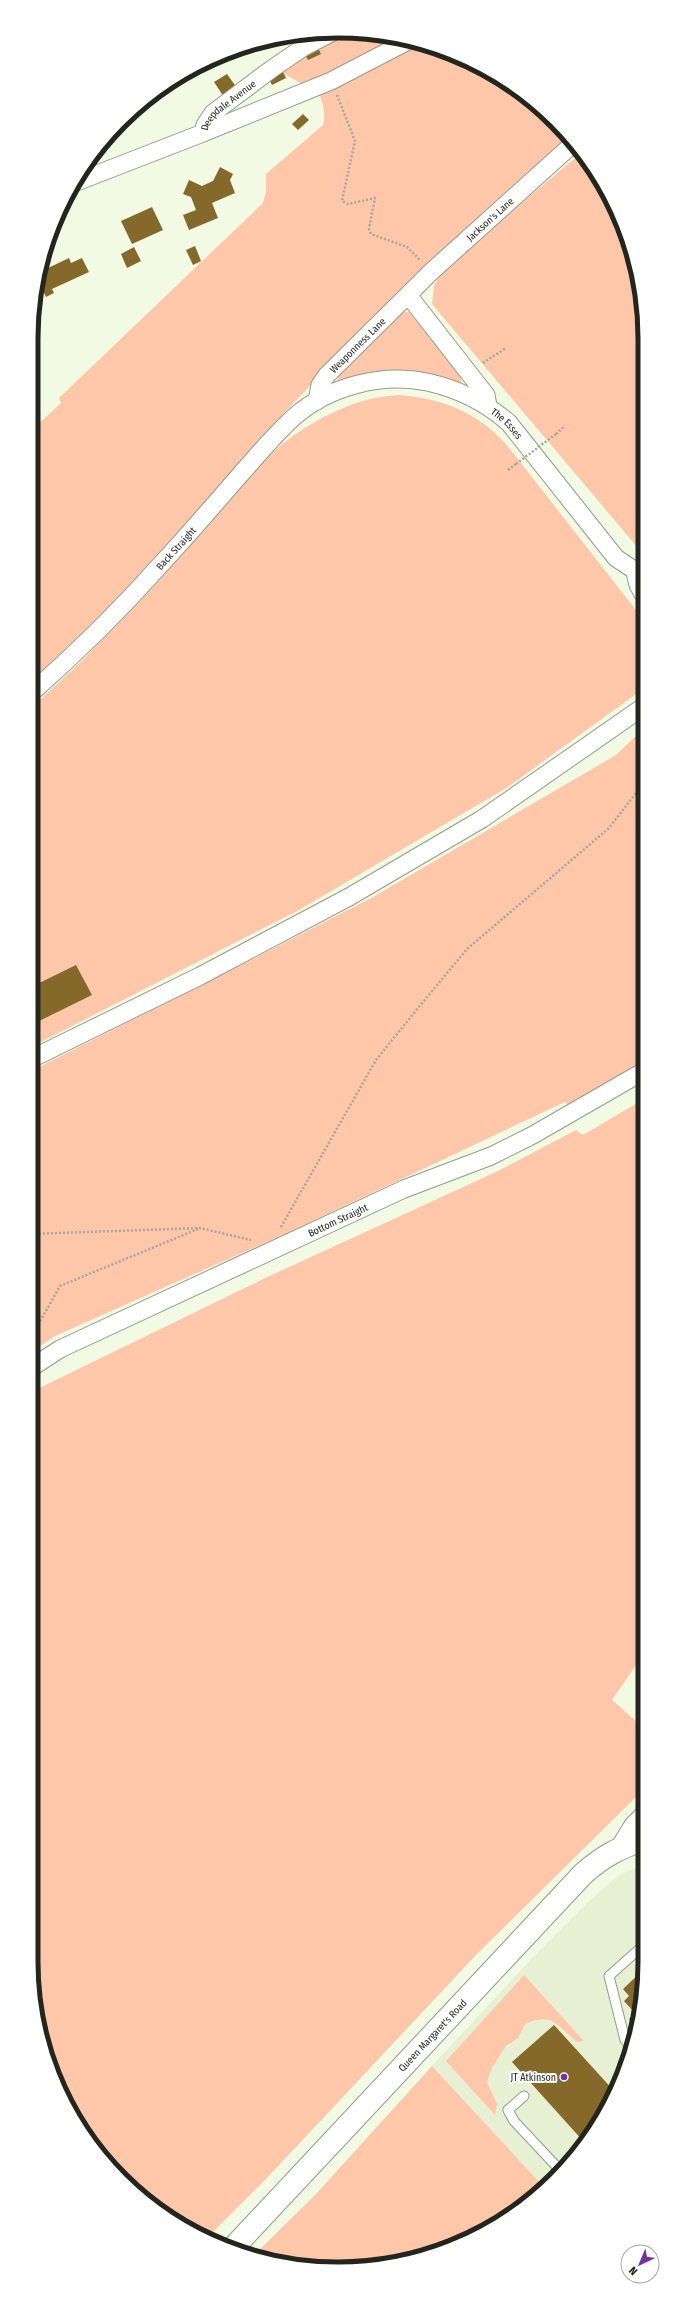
<svg xmlns="http://www.w3.org/2000/svg" width="676" height="2300" viewBox="0 0 676 2300" font-family="'Fira Sans Condensed',sans-serif">
	<style>
		.built { fill: #e7f0d3 }
		.green { fill: #fec7a9 }
		.building { fill: #84692b }
		.lines { fill: none; stroke-linecap: round; stroke-linejoin: round }
		.lane-casing { stroke: #959a87; stroke-width: 11 }
		.street-casing { stroke: #959a87; stroke-width: 19 }
		.secondary-casing { stroke: #959a87; stroke-width: 24 }
		.path { stroke: #a3a898; stroke-width: 2.5; stroke-dasharray: 2 2; stroke-linecap: butt }
		.lane { stroke: #fff; stroke-width: 9 }
		.street { stroke: #fff; stroke-width: 17 }
		.secondary { stroke: #fff; stroke-width: 22 }
		.path-bridge { stroke: #a3a898; stroke-width: 2.5; stroke-dasharray: 2 2; stroke-linecap: butt }
		.poi-dot { fill: #7131a6; stroke: #fff; stroke-width: 1.5 }
		.labels { text-anchor: middle; stroke-width: 4; stroke-linejoin: round; paint-order: stroke }
		.street-label { font-size: 10px; fill: #24261e; stroke: #fff }
		.poi-label { font-size: 10px; fill: #24261e; stroke: #fff; text-anchor: end }
		.rim { fill: none; stroke: #24261e; stroke-width: 5 }
	</style>
	<rect width="100%" height="100%" fill="#f3fae4"/>
	<!-- built -->
	<path class="built" d="M 645,1864 L 645,1962 L 639,2022 L 622,2079 L 593,2132 L 543,2186 L 432,2066 L 531,1959 L 588,1902 L 619,1875 Z"/>
	<!-- green -->
	<path class="green" d="M 348,32 L 398,37 L 491,72 L 569,136 L 412,280 L 283,414 L 159,558 L 72,649 L 31,684 L 31,431 L 61,403 L 59,398 L 263,203 L 266,192 L 266,174 L 323,125 C 326,113 323,104 319,93 L 277,70 Z
		M 580,154 L 622,220 L 642,298 L 643,554 L 432,304 L 434,285 L 448,264 Z
		M 406,312 L 409,312 L 461,376 L 461,383 L 339,381 L 337,375 L 401,313 Z
		M 399,395 C 441,398 477,412 506,444 L 643,619 L 643,689 L 508,787 L 299,910 L 31,1047 L 31,708 L 84,659 L 269,455 C 305,424 351,397 399,395 Z
		M 643,729 L 644,1064 L 570,1107 L 565,1102 L 289,1232 L 55,1336 L 31,1352 L 31,1071 L 198,987 L 373,897 L 616,755 Z
		M 644,1099 L 645,1652 L 612,1700 L 645,1729 L 645,1788 L 476,1955 L 267,2178 L 206,2239 L 202,2237 L 151,2206 L 107,2165 L 54,2079 L 37,2022 L 31,1962 L 31,1392 L 263,1279 L 498,1171 L 576,1130 L 583,1135 Z
		M 524,1975 L 584,2041 L 577,2042 C 556,2025 553,2012 525,2024 L 518,2038 L 506,2046 L 492,2068 L 487,2082 L 497,2104 L 495,2115 L 446,2061 Z
		M 432,2066 L 543,2186 L 525,2206 L 474,2237 L 418,2258 L 318,2268 L 253,2256 L 316,2194 Z"/>
	<!-- building -->
	<path class="building" d="M 344,32 L 360,33 L 361,34 L 347,40 Z
		M 317,46 L 321,54 L 308,60 L 304,53 Z
		M 282,70 L 286,78 L 272,85 L 268,77 Z
		M 227,74 L 237,88 L 224,97 L 214,82 Z
		M 303,114 L 309,120 L 298,130 L 292,124 Z
		M 220,167 L 233,174 L 230,180 L 235,193 L 212,203 L 218,218 L 189,230 L 183,215 L 196,210 L 191,197 L 183,194 L 189,180 L 202,186 L 213,181 Z
		M 152,207 L 163,230 L 132,244 L 121,221 Z
		M 195,246 L 201,261 L 193,265 L 186,250 Z
		M 134,247 L 141,261 L 127,268 L 121,254 Z
		M 69,258 L 71,263 L 82,258 L 89,272 L 52,289 L 54,293 L 46,297 L 37,278 L 41,266 L 44,265 L 46,269 Z
		M 76,965 L 92,995 L 31,1025 L 31,987 Z
		M 644,1969 L 639,2020 L 634,2025 L 629,2019 L 635,2013 L 624,2001 L 629,1996 L 623,1989 Z
		M 554,2025 L 615,2092 L 593,2132 L 584,2142 L 512,2062 Z"/>
	<g class="lines">
		<!-- lane casing -->
		<g class="lane-casing">
			<path id="lane" d="M 631,2047 L 625,2040 L 609,1976 L 645,1944
				M 524,2096 L 508,2110 L 514,2121 L 559,2169"/>
		</g>
		<!-- street casing -->
		<g class="street-casing">
			<g id="street">
				<path d="M 203,133 L 331,81 L 408,41"/>
				<path id="s1" d="M 74,183 L 203,133 L 205,125 L 213,113 L 273,68 L 304,47 L 333,32"/>
				<path d="M 408,295 L 486,395 L 488,406"/>
				<path id="s2" d="M 317,401 L 320,385 L 327,375 L 432,271 L 574,143"/>
				<path d="M 635,572 L 638,585 L 643,594"/>
				<path id="s3" d="M 31,693 C 78,652 122,608 163,562 C 189,534 214,505 239,476 C 257,456 274,435 294,417 C 329,386 382,373 427,382 C 459,389 485,402 509,423 L 616,558 L 643,576"/>
				<path d="M 31,1059 L 200,976 L 349,897 L 482,819 L 643,707"/>
				<path id="s4" d="M 31,1368 L 60,1349 L 404,1189 L 491,1156 L 533,1135 L 644,1071"/>
				<path d="M 619,1848 L 633,1825 L 645,1813"/>
			</g>
		</g>
		<!-- secondary casing -->
		<g class="secondary-casing">
			<g id="secondary">
				<path id="s5" d="M 232,2249 L 583,1874 C 603,1856 619,1848 645,1839"/>
			</g>
		</g>
		<!-- path -->
		<path class="path" d="M 337,95 L 355,141 L 342,201 L 348,204 L 375,198 L 369,229 L 371,234 L 407,247 L 420,260
			M 483,363 L 506,348
			M 556,434 L 565,426
			M 508,470 L 516,464
			M 31,1035 L 37,1036
			M 281,1227 L 376,1060 L 418,1008 L 467,949 L 608,829 L 643,784
			M 31,1234 L 200,1228 L 251,1240
			M 31,1334 L 34,1332 L 60,1286 L 198,1229"/>
		<!-- lane -->
		<use href="#lane" class="lane"/>
		<!-- street -->
		<use href="#street" class="street"/>
		<!-- secondary -->
		<use href="#secondary" class="secondary"/>
		<!-- path-bridge -->
		<path class="path-bridge" d="M 516,464 L 556,434"/>
	</g>
	<!-- markers -->
	<circle class="poi-dot" cx="564" cy="2077" r="4"/>
	<g class="labels">
		<!-- street labels -->
		<g class="street-label">
			<text dy="4" stroke="none"><textPath href="#s1" startOffset="177">Deepdale Avenue</textPath></text>
			<text dy="4" stroke="none"><textPath href="#s2" startOffset="254">Jackson's Lane</textPath></text>
			<text dy="4" stroke="none"><textPath href="#s2" startOffset="71">Weaponness Lane</textPath></text>
			<text dy="4" stroke="none"><textPath href="#s3" startOffset="615">The Esses</textPath></text>
			<text dy="4" stroke="none"><textPath href="#s3" startOffset="205">Back Straight</textPath></text>
			<text dy="4" stroke="none"><textPath href="#s4" startOffset="341">Bottom Straight</textPath></text>
			<text dy="4" stroke="none"><textPath href="#s5" startOffset="293">Queen Margaret's Road</textPath></text>
		</g>
		<!-- poi labels -->
		<g class="poi-label">
			<text x="556" y="2081">JT Atkinson</text>
		</g>
	</g>
	<!-- crop -->
	<path d="M0 0H676V2300H0ZM338 38H338A300 300 0 0 1 638 338V1962A300 300 0 0 1 338 2262H338A300 300 0 0 1 38 1962V338A300 300 0 0 1 338 38Z" fill="#fff" fill-rule="evenodd"/>
	<path class="rim" d="M338 38H338A300 300 0 0 1 638 338V1962A300 300 0 0 1 338 2262H338A300 300 0 0 1 38 1962V338A300 300 0 0 1 338 38Z"/>
	<!-- north arrow -->
	<g transform="translate(640 2264) rotate(224)"><circle r="19" fill="#ffffff" stroke="#a7a8a5"/>
	<path d="M0-3L7 15L0 10L-7 15Z" fill="#7131a6"/>
	<text y="-6" font-size="11" font-weight="bold" text-anchor="middle" fill="#24261e">N</text>
	</g>
</svg>
